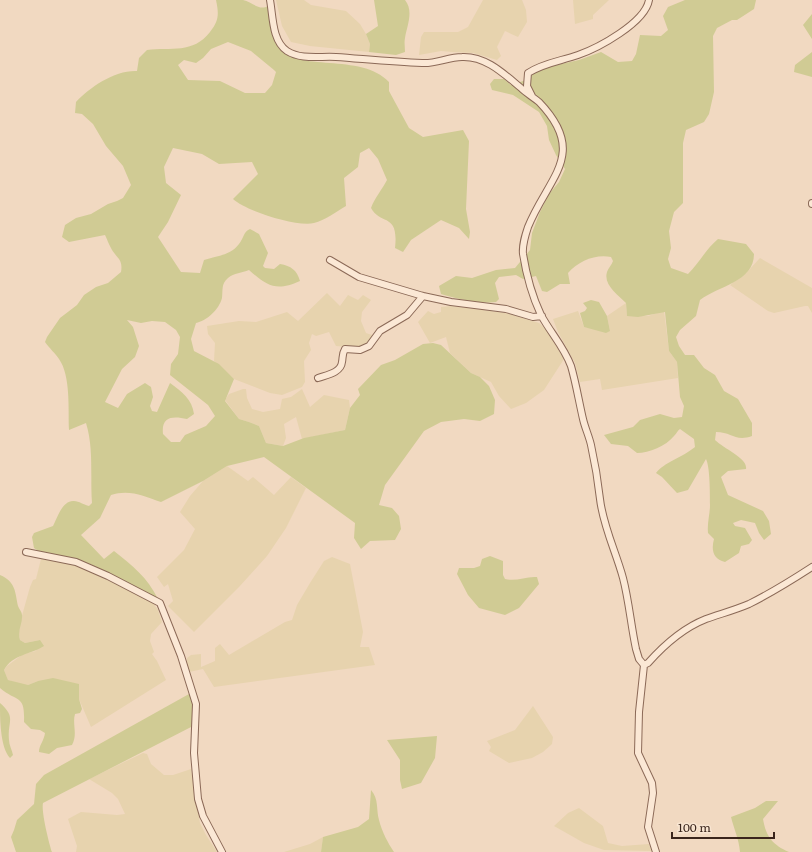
<svg xmlns="http://www.w3.org/2000/svg" width="812" height="852" viewBox="0 0 812 852" font-family="Literata,serif">
	<style>
		.farmland { fill: #e7d3ae }
		.green { fill: #d0cb94; fill-rule: evenodd }
		.lines { fill: none; stroke-linecap: round; stroke-linejoin: round }
		.minor-casing { stroke: #8b6957; stroke-width: 8 }
		.minor { stroke: #fbe8d5; stroke-width: 6 }
	</style>
	<rect width="100%" height="100%" fill="#f1d9c1"/>
	<!-- farmland -->
	<path class="farmland" d="M 276,0 L 304,0 L 311,5 L 346,11 L 360,24 L 366,34 L 370,44 L 369,52 L 310,46 L 291,42 L 282,26 Z
		M 483,0 L 522,0 L 526,10 L 527,22 L 518,37 L 505,31 L 497,47 L 501,56 L 497,60 L 473,53 L 453,52 L 441,51 L 419,55 L 421,37 L 424,32 L 458,32 L 468,27 Z
		M 573,0 L 609,0 L 593,15 L 593,19 L 575,24 Z
		M 760,258 L 812,288 L 812,313 L 808,306 L 805,306 L 774,313 L 768,311 L 730,285 L 747,272 Z
		M 327,293 L 340,306 L 348,295 L 358,300 L 363,295 L 371,300 L 362,312 L 361,321 L 366,333 L 375,336 L 368,344 L 360,348 L 336,346 L 329,332 L 316,336 L 312,334 L 309,343 L 311,350 L 304,361 L 305,382 L 302,387 L 282,395 L 270,393 L 234,379 L 214,361 L 215,343 L 208,334 L 207,326 L 239,321 L 256,322 L 287,312 L 298,321 Z
		M 626,303 L 627,316 L 648,316 L 664,311 L 669,351 L 677,362 L 678,378 L 602,390 L 600,379 L 580,382 L 575,363 L 558,332 L 553,319 L 578,311 L 584,327 L 610,331 L 607,316 Z
		M 451,306 L 506,313 L 539,323 L 546,329 L 564,359 L 544,390 L 526,403 L 511,409 L 499,396 L 491,382 L 471,373 L 450,353 L 446,337 L 430,343 L 418,322 L 428,311 L 434,314 L 441,312 L 441,307 Z
		M 243,389 L 246,389 L 247,398 L 252,409 L 263,412 L 280,409 L 282,399 L 291,397 L 302,389 L 310,407 L 324,395 L 349,400 L 350,408 L 345,430 L 302,439 L 296,417 L 284,424 L 286,438 L 283,446 L 266,443 L 259,426 L 249,422 L 239,419 L 225,400 L 229,394 Z
		M 227,466 L 248,481 L 253,477 L 274,495 L 291,477 L 306,488 L 286,528 L 267,556 L 239,587 L 194,632 L 168,606 L 173,601 L 168,584 L 164,587 L 157,577 L 184,550 L 195,529 L 180,512 L 190,496 L 203,481 Z
		M 332,557 L 350,564 L 363,632 L 360,647 L 369,647 L 375,665 L 214,687 L 203,669 L 189,672 L 186,665 L 187,658 L 191,655 L 201,654 L 201,667 L 215,661 L 215,648 L 220,644 L 229,655 L 285,622 L 292,620 L 297,605 L 310,583 L 324,561 Z
		M 41,559 L 75,565 L 151,600 L 158,610 L 162,622 L 151,634 L 150,641 L 154,652 L 152,654 L 157,661 L 166,680 L 91,727 L 79,699 L 38,681 L 28,685 L 23,685 L 8,680 L 4,670 L 7,666 L 23,654 L 36,651 L 40,640 L 25,643 L 20,640 L 18,630 L 30,587 L 33,580 L 36,579 Z
		M 533,706 L 553,737 L 552,744 L 543,752 L 532,758 L 509,763 L 489,751 L 491,747 L 487,741 L 515,730 Z
		M 143,753 L 147,754 L 151,764 L 164,775 L 173,775 L 191,769 L 200,823 L 206,835 L 217,852 L 76,852 L 77,846 L 68,819 L 81,812 L 117,815 L 125,814 L 118,799 L 112,793 L 89,779 Z
		M 579,808 L 603,826 L 608,843 L 622,846 L 649,844 L 651,851 L 604,850 L 584,843 L 554,826 L 568,813 Z
		M 323,837 L 321,852 L 284,852 L 310,844 Z"/>
	<!-- green -->
	<path class="green" d="M 216,0 C 225,0 236,0 243,0 C 252,2 259,11 268,6 C 273,20 269,34 278,47 C 296,73 361,52 389,82 L 389,91 L 409,128 L 423,137 L 463,130 L 469,141 L 466,209 L 470,232 L 469,239 L 459,228 L 441,220 L 411,240 L 403,252 L 395,248 C 399,212 381,226 371,208 C 375,197 382,190 387,180 L 378,159 L 369,148 L 360,153 L 358,167 L 344,178 L 346,206 C 336,212 325,220 314,223 C 296,227 246,211 233,199 L 258,174 L 252,162 L 219,164 L 202,154 L 173,148 L 164,167 L 166,183 L 181,195 L 168,222 L 158,237 L 181,272 L 200,273 L 204,260 C 217,256 231,255 239,244 C 244,238 243,232 250,229 L 259,234 L 268,253 L 263,266 L 265,268 L 274,269 L 280,264 C 291,266 297,270 300,281 C 276,292 267,286 249,270 C 242,273 234,273 228,278 C 221,284 223,290 222,298 C 219,310 206,321 196,323 L 191,339 L 194,351 L 219,364 L 234,379 L 225,401 L 239,419 L 249,422 L 259,426 L 266,443 L 283,446 L 304,438 L 345,430 L 350,408 L 360,395 L 358,389 L 381,365 L 395,360 L 423,344 L 433,343 L 441,345 L 471,373 L 480,377 L 489,386 L 495,400 L 494,414 L 480,421 L 464,419 L 441,422 L 424,431 L 385,485 L 379,505 L 392,508 L 399,516 L 401,529 L 395,540 L 370,541 L 361,549 L 354,538 L 355,523 L 264,457 L 227,466 L 203,481 L 161,502 C 144,496 129,489 111,495 L 100,518 L 81,535 L 104,559 L 114,551 C 133,566 147,577 158,599 L 90,564 L 58,555 L 43,554 L 34,548 L 32,537 L 34,533 L 53,526 C 57,519 62,500 74,501 C 79,501 84,505 89,506 L 92,503 C 90,476 94,449 86,423 L 69,430 C 68,410 71,376 59,359 C 55,353 50,349 45,342 L 47,337 L 60,318 L 77,305 L 84,295 L 96,287 L 108,283 L 121,272 C 123,260 118,259 112,250 C 109,245 107,239 105,235 L 69,242 L 62,237 L 65,225 L 76,218 L 91,214 L 108,204 L 117,201 L 123,198 L 131,185 L 123,166 L 106,146 L 93,124 L 82,114 L 75,113 L 76,102 C 90,87 115,70 137,71 L 139,58 L 147,50 C 171,47 193,54 210,32 C 219,21 219,14 216,0 ZM 228,42 L 251,51 L 274,70 L 276,72 L 272,85 L 265,93 L 245,93 L 220,81 L 188,80 L 178,65 L 184,60 L 196,63 L 203,58 L 211,49 ZM 127,320 L 141,323 L 152,321 L 165,322 L 176,330 L 180,337 L 178,354 L 171,364 L 170,375 L 208,405 L 215,416 L 206,426 L 185,435 L 180,442 L 171,442 L 163,434 C 161,416 173,416 187,419 L 194,414 C 192,399 182,392 170,383 L 157,412 L 152,411 L 150,406 L 153,397 L 151,387 L 145,383 L 127,394 L 118,408 L 105,402 L 122,369 L 135,357 L 139,346 L 133,327 Z
		M 374,0 L 405,0 C 414,11 407,26 405,38 C 404,43 405,47 405,52 L 396,55 L 369,52 L 370,44 L 366,34 L 378,26 Z
		M 685,0 L 756,0 L 754,9 L 737,20 L 732,20 L 717,28 L 713,36 L 714,92 L 709,114 L 704,122 L 686,130 L 683,143 L 683,203 L 674,212 L 669,231 L 671,248 L 668,259 L 671,268 L 688,274 C 699,263 706,249 718,239 L 746,244 L 754,254 C 754,282 718,286 700,300 L 696,316 L 680,330 L 676,337 L 679,346 L 685,355 L 694,355 L 704,368 L 715,375 L 724,391 L 738,399 L 752,423 L 752,436 C 735,442 732,432 716,432 L 715,440 C 724,449 748,458 746,469 L 728,471 L 721,477 L 728,495 L 763,511 L 769,521 L 771,534 L 764,540 L 759,533 L 755,523 L 741,520 L 733,523 L 735,526 L 745,528 L 752,540 L 749,544 L 741,546 L 739,553 L 725,562 C 713,559 711,550 714,539 L 708,533 C 707,523 710,514 710,505 C 710,493 710,467 706,459 L 688,490 L 677,493 L 662,477 L 656,473 C 663,463 683,457 695,447 L 694,439 L 680,429 C 677,431 677,433 674,436 C 666,446 649,453 637,453 L 628,446 L 611,444 L 604,435 L 633,427 L 640,420 L 660,414 L 674,418 L 682,417 L 684,406 L 680,397 L 677,362 L 669,351 L 665,312 L 638,317 L 627,316 L 626,303 C 618,295 603,285 607,272 C 608,268 612,265 613,261 L 611,257 C 595,254 579,261 568,273 L 570,284 L 560,284 L 547,292 L 542,291 L 536,276 L 523,279 L 516,275 L 499,277 L 495,283 L 499,299 L 496,302 C 481,304 456,299 441,294 L 439,286 L 456,276 L 472,278 L 496,270 L 515,268 L 530,250 L 532,233 L 540,212 L 549,194 L 559,182 L 565,169 L 556,155 L 549,140 L 547,126 L 539,112 L 513,95 L 492,90 L 490,84 L 494,79 L 504,79 L 511,85 L 529,79 L 534,73 L 552,66 L 579,60 L 601,52 L 618,62 L 632,61 L 636,54 L 640,35 L 661,36 L 668,30 L 663,16 L 668,7 Z
		M 812,14 L 812,39 L 803,25 Z
		M 812,52 L 812,77 L 794,72 L 795,65 Z
		M 591,300 L 599,302 L 607,316 L 610,331 L 606,333 L 584,327 L 580,313 L 585,311 L 587,308 L 583,303 Z
		M 490,556 L 503,561 L 503,575 L 505,579 C 516,582 526,576 537,577 L 539,584 L 519,608 L 505,615 L 479,608 L 468,595 L 457,574 L 459,568 L 474,568 L 480,566 L 482,559 Z
		M 0,575 C 16,582 15,592 18,606 C 19,609 22,612 22,615 C 23,623 17,630 20,640 L 25,643 L 40,640 L 44,646 C 30,655 13,654 4,670 L 8,680 L 28,685 L 38,681 L 53,678 L 79,684 L 79,699 L 82,709 L 80,713 L 75,714 C 72,724 78,734 72,745 L 57,748 L 49,754 L 39,752 C 39,745 44,741 45,733 L 40,730 L 31,729 L 24,722 C 25,694 18,703 0,688 Z
		M 189,694 L 194,705 L 193,726 L 43,803 C 41,811 49,843 52,852 L 16,852 L 11,837 L 14,830 L 17,820 L 34,804 L 36,784 L 44,775 Z
		M 0,703 C 17,718 7,721 9,740 C 9,745 12,750 13,755 L 10,758 C 0,747 0,718 0,703 Z
		M 437,736 L 435,758 L 421,783 L 402,789 L 400,780 L 400,760 L 387,740 Z
		M 371,790 C 379,799 376,809 379,820 C 382,832 388,843 394,852 L 321,852 L 323,837 L 358,827 L 369,819 Z
		M 766,801 L 778,801 L 763,819 C 766,837 773,845 789,852 L 740,852 C 739,839 734,829 731,817 L 755,808 Z"/>
	<g class="lines">
		<!-- minor casing -->
		<g class="minor-casing">
			<path id="minor" d="M 270,0 C 273,16 272,41 287,51 C 301,60 320,56 336,57 C 364,59 393,62 422,63 C 436,64 448,57 462,57 C 486,56 504,74 521,88 C 526,93 533,97 539,102 C 589,154 548,177 528,227 C 525,236 522,245 523,254 C 526,273 533,298 541,315 C 550,332 564,347 571,366 C 576,383 579,402 583,419 C 585,428 589,436 591,445 C 595,463 598,481 600,499 C 603,526 616,552 623,578 C 629,601 631,626 636,649 L 639,659 L 644,665 L 639,712 L 638,753 L 652,783 L 653,793 L 648,827 L 656,852
				M 532,96 L 527,86 L 528,73 C 543,63 561,61 578,55 C 598,48 645,23 649,0
				M 812,203 L 812,204
				M 330,260 L 359,277 L 423,296 L 451,302 L 506,309 L 533,317 L 542,316
				M 318,378 C 326,375 341,373 342,362 C 343,357 342,354 345,349 L 360,350 L 369,346 L 380,331 L 407,315 L 423,296
				M 26,552 L 76,562 L 108,576 L 160,603 L 181,656 L 196,704 L 194,753 L 198,799 L 203,816 L 222,852
				M 644,665 L 648,663 C 664,645 683,628 706,619 C 720,614 735,610 749,604 C 771,593 792,580 812,567"/>
		</g>
		<!-- minor -->
		<use href="#minor" class="minor"/>
	</g>
	<!-- scale -->
	<path d="M672 832v6h102v-6" fill="none" stroke="#3a251c" stroke-width="2"/>
	<text x="678" y="832" font-size="12" fill="#3a251c" stroke="#f8e5d1" stroke-width="3" paint-order="stroke">100 m</text>
</svg>
